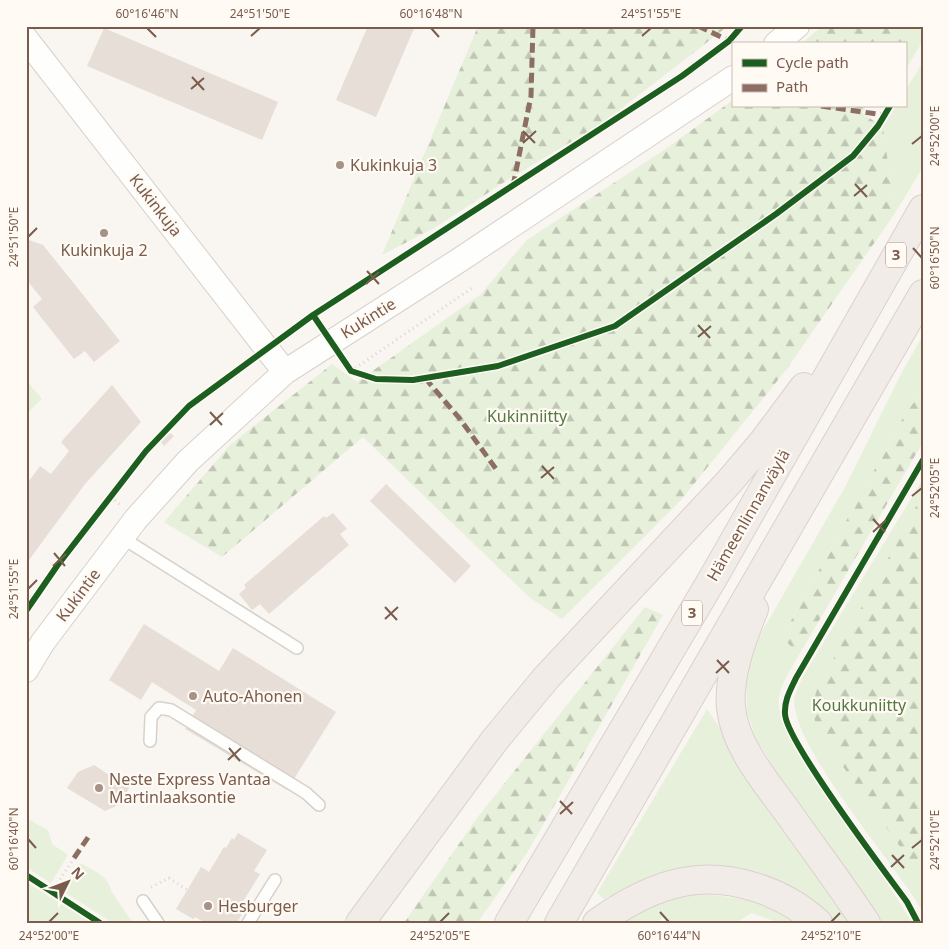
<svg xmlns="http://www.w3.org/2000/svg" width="949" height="949" viewBox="0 0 949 949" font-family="'Noto Sans',sans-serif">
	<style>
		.green { fill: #e7f0db }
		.forest { fill: url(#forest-firs) }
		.building { fill: #e6ded7 }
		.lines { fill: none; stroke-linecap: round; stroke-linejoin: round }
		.service-casing { stroke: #d7d1cb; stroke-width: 14 }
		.minor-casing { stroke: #d7d1cb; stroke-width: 26 }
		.trunk-casing { stroke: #dad1cc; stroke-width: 30 }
		.path { stroke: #dcd5d0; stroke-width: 3; stroke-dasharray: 1 4; stroke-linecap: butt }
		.service { stroke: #fefefd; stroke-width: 11 }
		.minor { stroke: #fefefd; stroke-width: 24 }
		.trunk { stroke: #f2ece8; stroke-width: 28 }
		.quiet { stroke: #8d6e63; stroke-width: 5; stroke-dasharray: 10 5; stroke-linecap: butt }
		.cycleway-casing { stroke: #fffaf3; stroke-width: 9 }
		.cycleway { stroke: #1b5e20; stroke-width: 6 }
		.ticks { fill: none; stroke: #7a5c4d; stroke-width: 2 }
		.poi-dot { fill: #a69286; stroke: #fffaf3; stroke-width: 2 }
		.labels { text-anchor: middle; stroke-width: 4.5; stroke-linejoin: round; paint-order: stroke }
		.shield { fill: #fffaf3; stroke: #a28b7f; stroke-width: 1 }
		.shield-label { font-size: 15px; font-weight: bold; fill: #7a5c4d }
		.poi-label { font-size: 16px; fill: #7a5c4d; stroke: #fffaf3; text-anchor: start }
		.street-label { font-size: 16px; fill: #7a5c4d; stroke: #fffaf3 }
		.park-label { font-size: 16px; fill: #537a41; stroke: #fffaf3 }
		.neatline { fill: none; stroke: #7a5c4d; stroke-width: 2 }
		.ticks-label { font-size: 12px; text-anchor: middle; fill: #7a5c4d }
	</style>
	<defs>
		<pattern id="forest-firs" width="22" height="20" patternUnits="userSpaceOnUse" patternTransform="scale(1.25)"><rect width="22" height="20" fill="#e7f0db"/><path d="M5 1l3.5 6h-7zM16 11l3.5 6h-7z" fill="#c0c6b4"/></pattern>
	</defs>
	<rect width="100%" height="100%" fill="#f9f5f0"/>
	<!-- green -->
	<path class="green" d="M 823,26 L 923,26 L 923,41 L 905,70 L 905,44 L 801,44 Z
		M 923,62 L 923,167 L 895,213 L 883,127 L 896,106 L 905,106 L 905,91 Z
		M 923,335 L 923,389 L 903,418 L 782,637 L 799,655 C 791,669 776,690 779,707 C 783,725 794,741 802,756 C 835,814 879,865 912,923 L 883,923 L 777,773 L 757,741 L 747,712 L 746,684 L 752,649 L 844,489 L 902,372 Z
		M 26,380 L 42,399 L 26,414 Z
		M 923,479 L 923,912 C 895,863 793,749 794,699 C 795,693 800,684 802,678 Z
		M 707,709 L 842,906 L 855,923 L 835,923 L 830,918 L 672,873 L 632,885 L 604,899 L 597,893 Z
		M 26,818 L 48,830 L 52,844 L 68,855 L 51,883 L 26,867 Z
		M 80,863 C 91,869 110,877 111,891 L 133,923 L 113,923 L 61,890 Z
		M 26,882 L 91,923 L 26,923 Z
		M 697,894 C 736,897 765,899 798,923 L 779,923 L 752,913 L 735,923 L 671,923 L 663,917 L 657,923 L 620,923 L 659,903 Z"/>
	<!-- forest -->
	<path class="forest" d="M 478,26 L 728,26 L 604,122 L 506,181 L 436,227 L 382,255 Z
		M 823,26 L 913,26 L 902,44 L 801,44 Z
		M 733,100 L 733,106 L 866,106 L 862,113 L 883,127 L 895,213 L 786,370 L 681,500 L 562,619 L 529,597 L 363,437 L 222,557 L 164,522 L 230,445 L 332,364 L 357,382 L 481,294 L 527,240 L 667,148 Z
		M 923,389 L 923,442 L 799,655 L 782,637 L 903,418 Z
		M 923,494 L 923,879 L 822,737 L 811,711 L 817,689 Z
		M 645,607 L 663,615 L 527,853 L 477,923 L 404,923 L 477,818 Z"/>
	<!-- building -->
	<path class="building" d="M 368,26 L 415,26 L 376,117 L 336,100 Z
		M 104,28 L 278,102 L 262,140 L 87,66 Z
		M 26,239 L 43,245 L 120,341 L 94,362 L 85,351 L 74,359 L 33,307 L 42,299 L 26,279 Z
		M 112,385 L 141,422 L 85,484 L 26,564 L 26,485 L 40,466 L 51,474 L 69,451 L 61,442 Z
		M 170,433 L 174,436 L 164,446 L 161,442 Z
		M 386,484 L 471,566 L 455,583 L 370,501 Z
		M 333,513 L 347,529 L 340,534 L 349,545 L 269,614 L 260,604 L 252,610 L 239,594 L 246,588 L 244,585 L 324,516 L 326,518 Z
		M 144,624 L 219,671 L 233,648 L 336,712 L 287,790 L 185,729 L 196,710 L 152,682 L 141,700 L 109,680 Z
		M 94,765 L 129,788 L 121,804 L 105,811 L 67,788 L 78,772 Z
		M 238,833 L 267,850 L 254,871 L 260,874 L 242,903 L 247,905 L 237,923 L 201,923 L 202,921 L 195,917 L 193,919 L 176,909 L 201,867 L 209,872 L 224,847 L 226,848 L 232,838 L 234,840 Z"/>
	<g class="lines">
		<!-- service casing -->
		<g class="service-casing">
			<path id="service" d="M 121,537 L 297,648
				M 150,741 L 151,717 L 159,708 L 171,710 L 306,793 L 319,805
				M 143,901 L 158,923
				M 248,923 L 275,880"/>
		</g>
		<!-- minor casing -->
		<g class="minor-casing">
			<path id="minor" d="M 26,39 L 285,372
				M 776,44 L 797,26
				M 26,670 L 43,642 L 136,519 L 188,461 L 285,372 L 458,261 L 733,78"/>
		</g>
		<!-- trunk casing -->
		<g class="trunk-casing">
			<path id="trunk" d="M 754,609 C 742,639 728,676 731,708 C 735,746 765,781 787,811 C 813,848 841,885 866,923
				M 360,923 L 494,741 L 546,678 L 729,482 L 763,442 L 804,387
				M 509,923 L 713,578 L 923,209
				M 559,923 L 923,294
				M 597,923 C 622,905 652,888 683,882 C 729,873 784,891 818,923"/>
		</g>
		<!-- path -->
		<path class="path" d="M 351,371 L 472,288
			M 111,497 L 120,505
			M 151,887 L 169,878 L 187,890
			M 52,892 L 74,858"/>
		<!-- service -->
		<use href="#service" class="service"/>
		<!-- minor -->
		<use href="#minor" class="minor"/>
		<!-- trunk -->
		<use href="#trunk" class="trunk"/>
		<!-- quiet -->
		<path class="quiet" d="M 698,26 L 732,42
			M 821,106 L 884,115
			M 513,186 L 531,96 L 533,26
			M 425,378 L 460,419 L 496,469
			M 74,858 L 89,836"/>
		<!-- cycleway casing -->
		<g class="cycleway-casing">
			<path id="cycleway" d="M 313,315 L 351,371 L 376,379 L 413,380 L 498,366 L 615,326 L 776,214 L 853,156 L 878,126 L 890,106
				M 26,611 L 57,566 L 146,451 L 189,406 L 313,315 L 682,76 L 729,41 L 742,26
				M 26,875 L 100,923
				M 918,923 L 907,902 C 885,872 786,741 785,714 C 784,700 791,689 796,678 L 923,460"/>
		</g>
		<!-- cycleway -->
		<use href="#cycleway" class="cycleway"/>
	</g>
	<!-- ticks -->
	<path class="ticks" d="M 147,28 L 156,37M 431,28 L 439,37M 251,36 L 260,28M 642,36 L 651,28M 192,77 L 204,90M 191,89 L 204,78M 523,131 L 535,143M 523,143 L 536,131M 912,144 L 922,136M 855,184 L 867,197M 854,196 L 867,185M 28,237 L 37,228M 913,248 L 922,258M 367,271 L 379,284M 366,284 L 379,272M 698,325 L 710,338M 698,337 L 711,326M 210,412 L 222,425M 210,425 L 223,413M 542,466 L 554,479M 541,478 L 554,467M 912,496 L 922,488M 873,519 L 885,532M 873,532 L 886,520M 54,553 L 65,566M 53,566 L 66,554M 28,589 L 37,580M 385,607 L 397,620M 385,619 L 398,607M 717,660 L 729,673M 716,673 L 729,661M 229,748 L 240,761M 228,760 L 241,748M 560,801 L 572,814M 560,814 L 573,802M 28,839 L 36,848M 912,848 L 922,840M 892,855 L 904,868M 891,867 L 904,855M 660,912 L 669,922M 49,922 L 58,913M 440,922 L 449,913M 831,922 L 840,913"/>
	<!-- markers -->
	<g class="poi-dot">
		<circle cx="340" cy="165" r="5"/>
		<circle cx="104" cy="233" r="5"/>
		<circle cx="193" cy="696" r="5"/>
		<circle cx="99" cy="788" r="5"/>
		<circle cx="208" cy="906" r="5"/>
	</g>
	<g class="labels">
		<!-- shield labels -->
		<g class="shield">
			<rect x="886" y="242.5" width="20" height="25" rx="4"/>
			<rect x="682" y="600.5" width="20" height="25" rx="4"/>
		</g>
		<g class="shield-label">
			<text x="896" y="260">3</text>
			<text x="692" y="618">3</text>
		</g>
		<!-- poi labels -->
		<g class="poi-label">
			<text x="350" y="171">Kukinkuja 3</text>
			<text x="104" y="256" text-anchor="middle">Kukinkuja 2</text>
			<text x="203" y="702">Auto-Ahonen</text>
			<text x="109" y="785">Neste Express Vantaa<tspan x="109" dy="18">Martinlaaksontie</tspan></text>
			<text x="218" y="912">Hesburger</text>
		</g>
		<!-- street labels -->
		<g class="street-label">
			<text transform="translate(156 205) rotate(52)" y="6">Kukinkuja</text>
			<text transform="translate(368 318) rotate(-32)" y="6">Kukintie</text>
			<text transform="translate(748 515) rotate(-60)" y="6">Hämeenlinnanväylä</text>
			<text transform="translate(78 595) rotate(-53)" y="6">Kukintie</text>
		</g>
		<!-- park labels -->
		<g class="park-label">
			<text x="527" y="422">Kukinniitty</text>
			<text x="859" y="711">Koukkuniitty</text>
		</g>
	</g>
	<!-- border -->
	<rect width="949" height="949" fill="none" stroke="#fffaf3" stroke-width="55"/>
	<!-- legend -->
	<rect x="732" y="42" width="175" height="65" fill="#fffaf3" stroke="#cabbb1"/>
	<rect x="742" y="59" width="25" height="8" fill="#1b5e20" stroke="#cabbb1"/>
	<text x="776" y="68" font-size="15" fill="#7a5c4d">Cycle path</text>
	<rect x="742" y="84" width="25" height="8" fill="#8d6e63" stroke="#cabbb1"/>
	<text x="776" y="92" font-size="15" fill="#7a5c4d">Path</text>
	<!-- north arrow -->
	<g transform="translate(68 882) rotate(48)" stroke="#fffaf3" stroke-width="4" paint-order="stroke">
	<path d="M0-4L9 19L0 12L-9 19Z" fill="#7a5c4d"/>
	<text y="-8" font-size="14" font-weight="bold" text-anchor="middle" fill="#7a5c4d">N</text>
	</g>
	<rect x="28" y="28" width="894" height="894" class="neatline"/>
	<g class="ticks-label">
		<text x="147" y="18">60°16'46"N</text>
		<text x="260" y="18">24°51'50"E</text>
		<text x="431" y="18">60°16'48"N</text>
		<text x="651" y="18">24°51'55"E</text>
		<text transform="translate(935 136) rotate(-90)" y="4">24°52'00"E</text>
		<text transform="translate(14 237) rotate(-90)" y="4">24°51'50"E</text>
		<text transform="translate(935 258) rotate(-90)" y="4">60°16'50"N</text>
		<text transform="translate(935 488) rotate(-90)" y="4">24°52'05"E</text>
		<text transform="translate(14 589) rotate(-90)" y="4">24°51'55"E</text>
		<text transform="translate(14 839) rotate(-90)" y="4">60°16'40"N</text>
		<text transform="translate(935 840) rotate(-90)" y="4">24°52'10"E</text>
		<text x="49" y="940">24°52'00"E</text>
		<text x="440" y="940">24°52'05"E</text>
		<text x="669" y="940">60°16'44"N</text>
		<text x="831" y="940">24°52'10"E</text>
	</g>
</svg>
